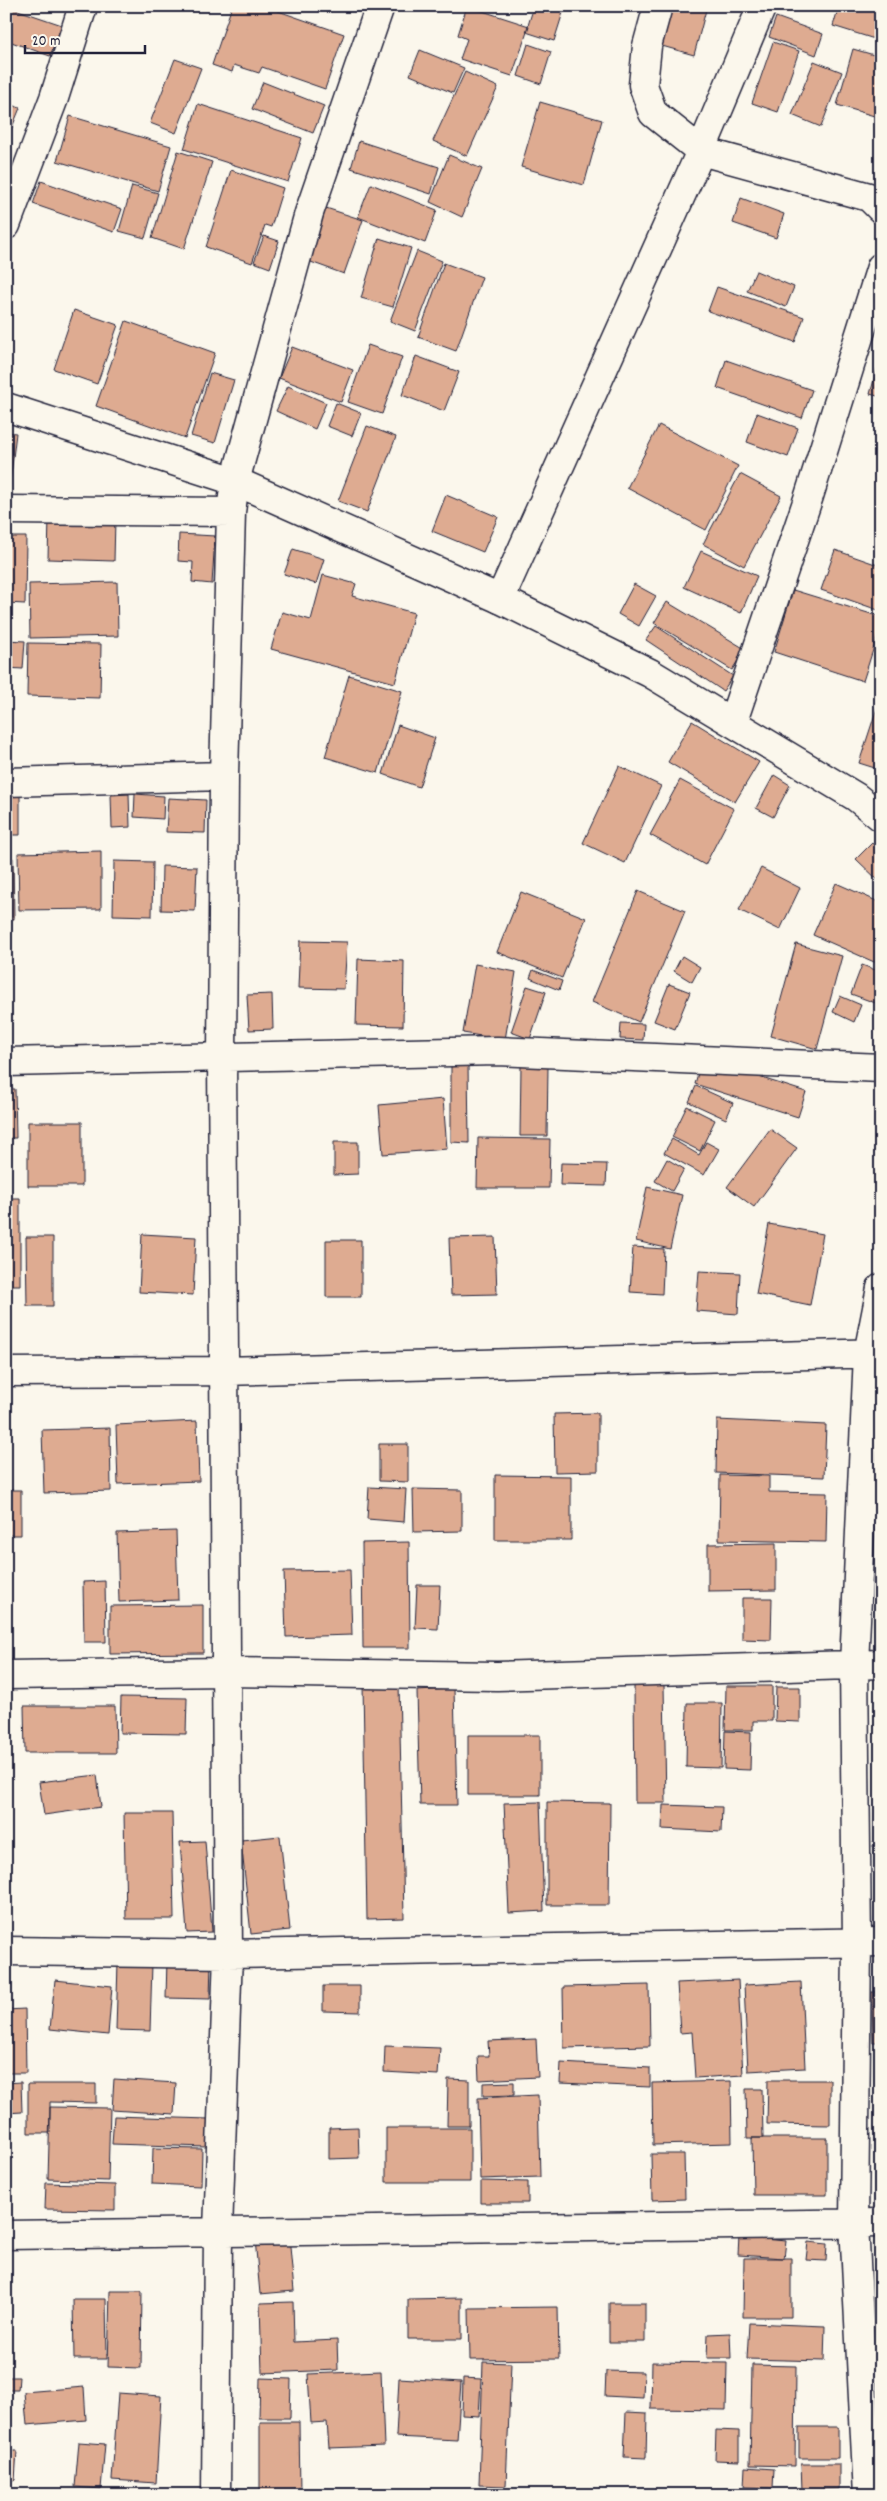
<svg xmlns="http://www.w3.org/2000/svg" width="887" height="2501" viewBox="0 0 887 2501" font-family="Dekko,sans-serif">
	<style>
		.building { fill: #deab91; stroke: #22223b }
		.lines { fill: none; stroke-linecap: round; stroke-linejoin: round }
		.street-casing { stroke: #22223b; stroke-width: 31 }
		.secondary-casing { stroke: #22223b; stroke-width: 31 }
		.street { stroke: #fbf7ec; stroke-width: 28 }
		.secondary { stroke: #fbf7ec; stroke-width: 28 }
	</style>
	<rect width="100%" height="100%" fill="#fbf7ec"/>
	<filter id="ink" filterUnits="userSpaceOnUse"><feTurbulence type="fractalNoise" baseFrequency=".02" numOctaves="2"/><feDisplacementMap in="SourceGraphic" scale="10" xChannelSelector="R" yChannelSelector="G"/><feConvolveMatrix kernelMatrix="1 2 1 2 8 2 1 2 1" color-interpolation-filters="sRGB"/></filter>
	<g filter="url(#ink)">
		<!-- building -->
		<path class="building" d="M 6,6 L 62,25 L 50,56 L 6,40 Z
			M 232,6 L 264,6 L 344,34 L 325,89 L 262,67 L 259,73 L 234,65 L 232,72 L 212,65 Z
			M 467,6 L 529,26 L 512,76 L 460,59 L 467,39 L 458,35 Z
			M 534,6 L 565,6 L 554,41 L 526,32 Z
			M 673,6 L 707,6 L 694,55 L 662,46 Z
			M 839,6 L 881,6 L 881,41 L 833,26 Z
			M 776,17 L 823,34 L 816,55 L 769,37 Z
			M 773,42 L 799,51 L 778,112 L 752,103 Z
			M 528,44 L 551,52 L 541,84 L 518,76 Z
			M 853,49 L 881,57 L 881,118 L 837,105 Z
			M 420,50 L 464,68 L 453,93 L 410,75 Z
			M 175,59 L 201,68 L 176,133 L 150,123 Z
			M 814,61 L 842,72 L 821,127 L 792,115 Z
			M 465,72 L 498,87 L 467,156 L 433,141 Z
			M 263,82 L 324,106 L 313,133 L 252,109 Z
			M 540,102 L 602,120 L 584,185 L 521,167 Z
			M 6,103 L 20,108 L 6,142 Z
			M 198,104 L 302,138 L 288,182 L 184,149 Z
			M 70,116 L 171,146 L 158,191 L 57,161 Z
			M 359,141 L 439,167 L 431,194 L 351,168 Z
			M 178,151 L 212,162 L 184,249 L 152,238 Z
			M 449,155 L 482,169 L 462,217 L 430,202 Z
			M 6,163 L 14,166 L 6,186 Z
			M 231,170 L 283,188 L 271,227 L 265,225 L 252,263 L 206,247 Z
			M 41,181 L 122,209 L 114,232 L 33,204 Z
			M 371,184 L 437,210 L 425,243 L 358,217 Z
			M 132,186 L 158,193 L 145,238 L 119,231 Z
			M 741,198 L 784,214 L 776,238 L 733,223 Z
			M 326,208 L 363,220 L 344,274 L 308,261 Z
			M 264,236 L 279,241 L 270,268 L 254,262 Z
			M 379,238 L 411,248 L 393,307 L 361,298 Z
			M 417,251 L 442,261 L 415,331 L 390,321 Z
			M 444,263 L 482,277 L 456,351 L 418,337 Z
			M 756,271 L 794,287 L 786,307 L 747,291 Z
			M 717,287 L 804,317 L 795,342 L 708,311 Z
			M 74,310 L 118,325 L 97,384 L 54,369 Z
			M 126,321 L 215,353 L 185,438 L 96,406 Z
			M 368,345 L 402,357 L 382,414 L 348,402 Z
			M 292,347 L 353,370 L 341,402 L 279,378 Z
			M 881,355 L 881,397 L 870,394 Z
			M 416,356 L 459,372 L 444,411 L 402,395 Z
			M 726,360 L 812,390 L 802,418 L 717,388 Z
			M 210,373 L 234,380 L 215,443 L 191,436 Z
			M 288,386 L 326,403 L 315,429 L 276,411 Z
			M 336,403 L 361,413 L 352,436 L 327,426 Z
			M 757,413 L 798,428 L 788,457 L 747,442 Z
			M 659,425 L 738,466 L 706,530 L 627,488 Z
			M 367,426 L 396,437 L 367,512 L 338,501 Z
			M 6,432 L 16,433 L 9,491 L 6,490 Z
			M 740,474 L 781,496 L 744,566 L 703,544 Z
			M 446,495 L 498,517 L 483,552 L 432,531 Z
			M 49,517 L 115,519 L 114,561 L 48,559 Z
			M 179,534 L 215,536 L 212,584 L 192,582 L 193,562 L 178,561 Z
			M 6,537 L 26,537 L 25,604 L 6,603 Z
			M 293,549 L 324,559 L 316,584 L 284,574 Z
			M 835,550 L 881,566 L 881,611 L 821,590 Z
			M 701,551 L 757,576 L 741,613 L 684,587 Z
			M 323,575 L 356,584 L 352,596 L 414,613 L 395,683 L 271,649 L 282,612 L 311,620 Z
			M 117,582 L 118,636 L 30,638 L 29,584 Z
			M 634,584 L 656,596 L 639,626 L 618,614 Z
			M 793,590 L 881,617 L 881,625 L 863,681 L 774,652 Z
			M 667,602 L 745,649 L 732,670 L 654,623 Z
			M 656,626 L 733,676 L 723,691 L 646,640 Z
			M 6,640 L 25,641 L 23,669 L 6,668 Z
			M 28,643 L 101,644 L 100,698 L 27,696 Z
			M 349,675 L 402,691 L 378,773 L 325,757 Z
			M 878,705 L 881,706 L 881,770 L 859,763 Z
			M 692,721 L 759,762 L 735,802 L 668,762 Z
			M 398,725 L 435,738 L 419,787 L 383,774 Z
			M 619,766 L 661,786 L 625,863 L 583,843 Z
			M 774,775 L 790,785 L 773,817 L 756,808 Z
			M 680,780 L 734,809 L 705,865 L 650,835 Z
			M 20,794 L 20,835 L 6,835 L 6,795 Z
			M 129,794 L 130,827 L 112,828 L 111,795 Z
			M 135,794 L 164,796 L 163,819 L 134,817 Z
			M 168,798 L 206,800 L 205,833 L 166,832 Z
			M 872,843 L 881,852 L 881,883 L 856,859 Z
			M 101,851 L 101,909 L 19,910 L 18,853 Z
			M 6,858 L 13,858 L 14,919 L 6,920 Z
			M 114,861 L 153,862 L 152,916 L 113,915 Z
			M 162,866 L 197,867 L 195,911 L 161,910 Z
			M 761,868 L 800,888 L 780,930 L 739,910 Z
			M 836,883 L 881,903 L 881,965 L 813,935 Z
			M 638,891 L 685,911 L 639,1022 L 592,1002 Z
			M 521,892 L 586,918 L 562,978 L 497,952 Z
			M 300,941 L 347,942 L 344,989 L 298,988 Z
			M 796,944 L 842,956 L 817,1049 L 771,1036 Z
			M 682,956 L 700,967 L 692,982 L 674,971 Z
			M 358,959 L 404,961 L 403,1026 L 356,1025 Z
			M 475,964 L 516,972 L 505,1040 L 463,1033 Z
			M 862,965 L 881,972 L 881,1005 L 851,994 Z
			M 533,970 L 562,981 L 559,990 L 530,978 Z
			M 669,984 L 690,992 L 675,1029 L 654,1021 Z
			M 527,986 L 546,992 L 530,1039 L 511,1032 Z
			M 272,994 L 273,1029 L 249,1030 L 247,995 Z
			M 840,996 L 861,1005 L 854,1022 L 833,1012 Z
			M 621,1023 L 644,1024 L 643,1040 L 620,1039 Z
			M 702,1059 L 806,1092 L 798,1117 L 695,1084 Z
			M 451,1064 L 468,1064 L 469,1143 L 451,1142 Z
			M 521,1066 L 548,1066 L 547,1136 L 520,1136 Z
			M 696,1086 L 733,1103 L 726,1119 L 689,1102 Z
			M 6,1089 L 15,1089 L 16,1138 L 6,1138 Z
			M 443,1099 L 447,1149 L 383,1154 L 379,1105 Z
			M 687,1106 L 715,1120 L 700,1151 L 672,1137 Z
			M 28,1122 L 82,1122 L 82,1186 L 28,1186 Z
			M 770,1129 L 797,1148 L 754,1207 L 727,1187 Z
			M 478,1138 L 550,1139 L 549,1188 L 477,1188 Z
			M 672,1139 L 699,1155 L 706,1142 L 719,1149 L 704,1175 L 664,1153 Z
			M 334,1142 L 358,1142 L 358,1174 L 334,1175 Z
			M 667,1159 L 684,1169 L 672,1191 L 655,1181 Z
			M 561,1163 L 607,1164 L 606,1186 L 560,1185 Z
			M 647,1187 L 682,1195 L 670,1249 L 636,1241 Z
			M 6,1198 L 20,1198 L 20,1285 L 6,1285 Z
			M 769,1224 L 823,1234 L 810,1305 L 756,1294 Z
			M 142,1234 L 196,1237 L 193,1295 L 139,1292 Z
			M 26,1237 L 53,1237 L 53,1306 L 27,1306 Z
			M 495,1237 L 497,1294 L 451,1295 L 449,1238 Z
			M 326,1240 L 361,1240 L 361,1297 L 326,1297 Z
			M 633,1247 L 664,1249 L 662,1294 L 630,1292 Z
			M 699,1271 L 740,1273 L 738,1314 L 696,1311 Z
			M 6,1412 L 10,1412 L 10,1445 L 6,1445 Z
			M 598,1413 L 598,1471 L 555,1472 L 554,1414 Z
			M 717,1420 L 826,1425 L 824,1477 L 716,1473 Z
			M 197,1421 L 199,1481 L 118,1484 L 116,1425 Z
			M 110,1428 L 111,1491 L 44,1493 L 42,1430 Z
			M 379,1444 L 408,1444 L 408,1482 L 379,1481 Z
			M 495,1475 L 571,1476 L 571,1540 L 495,1540 Z
			M 720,1475 L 769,1476 L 769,1492 L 827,1493 L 826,1542 L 719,1540 Z
			M 369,1487 L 406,1489 L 404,1522 L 367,1519 Z
			M 413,1489 L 462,1490 L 462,1531 L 414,1532 Z
			M 6,1490 L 21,1490 L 21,1535 L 6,1535 Z
			M 176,1531 L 178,1600 L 119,1602 L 117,1533 Z
			M 409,1542 L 410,1648 L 363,1648 L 362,1543 Z
			M 776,1543 L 776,1590 L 708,1591 L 708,1544 Z
			M 350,1570 L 352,1635 L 286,1637 L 284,1571 Z
			M 105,1581 L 106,1642 L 84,1642 L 83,1582 Z
			M 417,1585 L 440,1585 L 438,1629 L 415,1628 Z
			M 742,1598 L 772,1598 L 771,1640 L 742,1639 Z
			M 203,1605 L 203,1653 L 110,1654 L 110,1606 Z
			M 363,1684 L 399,1684 L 404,1918 L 367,1919 Z
			M 634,1685 L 664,1685 L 666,1803 L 635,1803 Z
			M 726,1686 L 772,1686 L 772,1721 L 753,1721 L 753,1730 L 725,1730 Z
			M 776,1687 L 800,1687 L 800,1722 L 775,1721 Z
			M 454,1689 L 457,1805 L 420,1805 L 417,1691 Z
			M 121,1697 L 187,1698 L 186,1734 L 120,1733 Z
			M 687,1703 L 722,1703 L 721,1768 L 686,1767 Z
			M 24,1706 L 115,1706 L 116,1753 L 25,1753 Z
			M 725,1731 L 751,1732 L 750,1770 L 724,1769 Z
			M 468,1735 L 540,1735 L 540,1795 L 468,1795 Z
			M 97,1775 L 101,1807 L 44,1815 L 39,1782 Z
			M 540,1802 L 544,1911 L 509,1913 L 504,1803 Z
			M 547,1802 L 610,1803 L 609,1905 L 547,1905 Z
			M 663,1805 L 722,1807 L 721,1832 L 662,1829 Z
			M 124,1813 L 172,1813 L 174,1919 L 126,1919 Z
			M 280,1836 L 290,1930 L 251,1934 L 241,1840 Z
			M 205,1841 L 212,1932 L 187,1933 L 180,1842 Z
			M 167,1959 L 211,1960 L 210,1999 L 166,1998 Z
			M 118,1963 L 152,1964 L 150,2031 L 116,2030 Z
			M 55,1980 L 112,1986 L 108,2035 L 50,2029 Z
			M 738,1980 L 743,2075 L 695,2078 L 692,2032 L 680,2033 L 677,1983 Z
			M 801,1982 L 805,2068 L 748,2071 L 744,1985 Z
			M 649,1985 L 650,2046 L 564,2048 L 563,1987 Z
			M 323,1986 L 360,1986 L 360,2012 L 323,2011 Z
			M 872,1992 L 881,1992 L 881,2042 L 873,2042 Z
			M 25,2009 L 26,2073 L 6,2073 L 6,2010 Z
			M 536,2039 L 538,2077 L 479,2080 L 478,2056 L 489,2056 L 488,2041 Z
			M 385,2046 L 440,2048 L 438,2075 L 384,2072 Z
			M 561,2063 L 650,2068 L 650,2087 L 560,2083 Z
			M 114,2079 L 176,2083 L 174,2114 L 112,2110 Z
			M 448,2079 L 469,2080 L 469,2126 L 447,2126 Z
			M 768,2080 L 830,2080 L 830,2125 L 767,2124 Z
			M 731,2081 L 732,2143 L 653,2145 L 652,2083 Z
			M 21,2082 L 22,2112 L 6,2113 L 6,2083 Z
			M 514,2082 L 514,2095 L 483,2096 L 483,2083 Z
			M 28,2084 L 96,2084 L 96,2103 L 50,2102 L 50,2133 L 28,2133 Z
			M 746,2089 L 762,2089 L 763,2138 L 747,2138 Z
			M 538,2095 L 540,2177 L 480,2179 L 478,2098 Z
			M 50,2107 L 110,2108 L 108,2181 L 48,2179 Z
			M 114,2116 L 209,2119 L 207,2147 L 112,2144 Z
			M 358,2127 L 359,2158 L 329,2159 L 329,2128 Z
			M 386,2128 L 470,2128 L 470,2182 L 386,2182 Z
			M 752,2138 L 827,2138 L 827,2195 L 753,2195 Z
			M 153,2148 L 202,2149 L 201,2186 L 152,2184 Z
			M 651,2154 L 684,2154 L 685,2199 L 652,2200 Z
			M 481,2181 L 528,2182 L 528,2203 L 481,2203 Z
			M 46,2183 L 115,2185 L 115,2210 L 45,2209 Z
			M 289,2236 L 294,2291 L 260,2294 L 255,2239 Z
			M 739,2237 L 786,2241 L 784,2258 L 738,2255 Z
			M 808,2242 L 827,2244 L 826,2261 L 806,2260 Z
			M 744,2258 L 791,2258 L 791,2317 L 743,2317 Z
			M 110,2291 L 142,2291 L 141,2368 L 108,2367 Z
			M 6,2298 L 9,2298 L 10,2351 L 6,2351 Z
			M 462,2298 L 462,2339 L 408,2339 L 408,2299 Z
			M 73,2299 L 106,2299 L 107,2359 L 74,2359 Z
			M 293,2302 L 294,2342 L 337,2340 L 338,2370 L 262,2373 L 260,2303 Z
			M 609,2303 L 645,2303 L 645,2342 L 609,2342 Z
			M 558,2307 L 559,2359 L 470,2360 L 469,2308 Z
			M 749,2323 L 825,2326 L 824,2361 L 747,2359 Z
			M 730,2333 L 731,2358 L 707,2358 L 708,2334 Z
			M 483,2362 L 511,2363 L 506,2486 L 479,2485 Z
			M 652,2362 L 727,2363 L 726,2410 L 651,2409 Z
			M 752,2365 L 796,2366 L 795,2466 L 750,2465 Z
			M 381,2371 L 384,2446 L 329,2448 L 327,2422 L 311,2423 L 308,2374 Z
			M 606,2371 L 644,2372 L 643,2398 L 605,2396 Z
			M 6,2377 L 19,2377 L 18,2390 L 6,2390 Z
			M 260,2378 L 291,2379 L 290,2418 L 259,2418 Z
			M 399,2378 L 461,2382 L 457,2440 L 396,2437 Z
			M 463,2378 L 481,2379 L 479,2416 L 462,2415 Z
			M 84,2387 L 86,2420 L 27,2425 L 24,2392 Z
			M 118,2393 L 161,2396 L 156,2483 L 112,2480 Z
			M 626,2412 L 647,2413 L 646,2458 L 624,2457 Z
			M 260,2422 L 299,2422 L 300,2493 L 260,2493 Z
			M 799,2427 L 838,2427 L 838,2458 L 799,2458 Z
			M 716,2430 L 739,2431 L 739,2461 L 715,2460 Z
			M 79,2442 L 105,2444 L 101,2489 L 75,2487 Z
			M 6,2451 L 17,2451 L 15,2480 L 6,2480 Z
			M 801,2464 L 839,2464 L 839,2489 L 802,2490 Z
			M 745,2467 L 774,2469 L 773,2488 L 744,2487 Z"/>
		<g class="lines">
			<!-- street casing -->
			<g class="street-casing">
				<path id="street" d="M 658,6 L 647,46 L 643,85 L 653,113 L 701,151 L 869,197 L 881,209
					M 6,225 L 54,98 L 83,6
					M 6,510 L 231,512
					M 500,599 L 701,151 L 762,6
					M 733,721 L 809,496 L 881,267
					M 6,782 L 224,776
					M 6,1062 L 497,1051 L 881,1068
					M 6,1372 L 223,1371 L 881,1353
					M 6,1675 L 226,1672 L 497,1676 L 881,1664
					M 6,1951 L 228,1954 L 881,1942
					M 6,2235 L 881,2223
					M 216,2495 L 218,2231 L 228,1954 L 222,1057 L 224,776 L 231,512 L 235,481 L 309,213 L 380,6
					M 868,2495 L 854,2224 L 857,1943 L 854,1665 L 868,1354 L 881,1288"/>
			</g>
			<!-- secondary casing -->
			<g class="secondary-casing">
				<path id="secondary" d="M 6,407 L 235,481 L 500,599 L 650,673 L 856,797 L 881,817"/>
			</g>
			<!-- street -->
			<use href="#street" class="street"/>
			<!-- secondary -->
			<use href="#secondary" class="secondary"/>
		</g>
	</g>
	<!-- margin -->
	<rect width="887" height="2501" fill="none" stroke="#fbf7ec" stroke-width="25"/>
	<rect x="12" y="12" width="862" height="2476" fill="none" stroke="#22223b" stroke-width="2" filter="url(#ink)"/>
	<!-- scale -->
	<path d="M25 45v8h120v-8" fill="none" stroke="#22223b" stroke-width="2.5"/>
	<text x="32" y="45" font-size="15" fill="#22223b" stroke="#fbf7ec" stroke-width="4" paint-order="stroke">20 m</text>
</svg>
